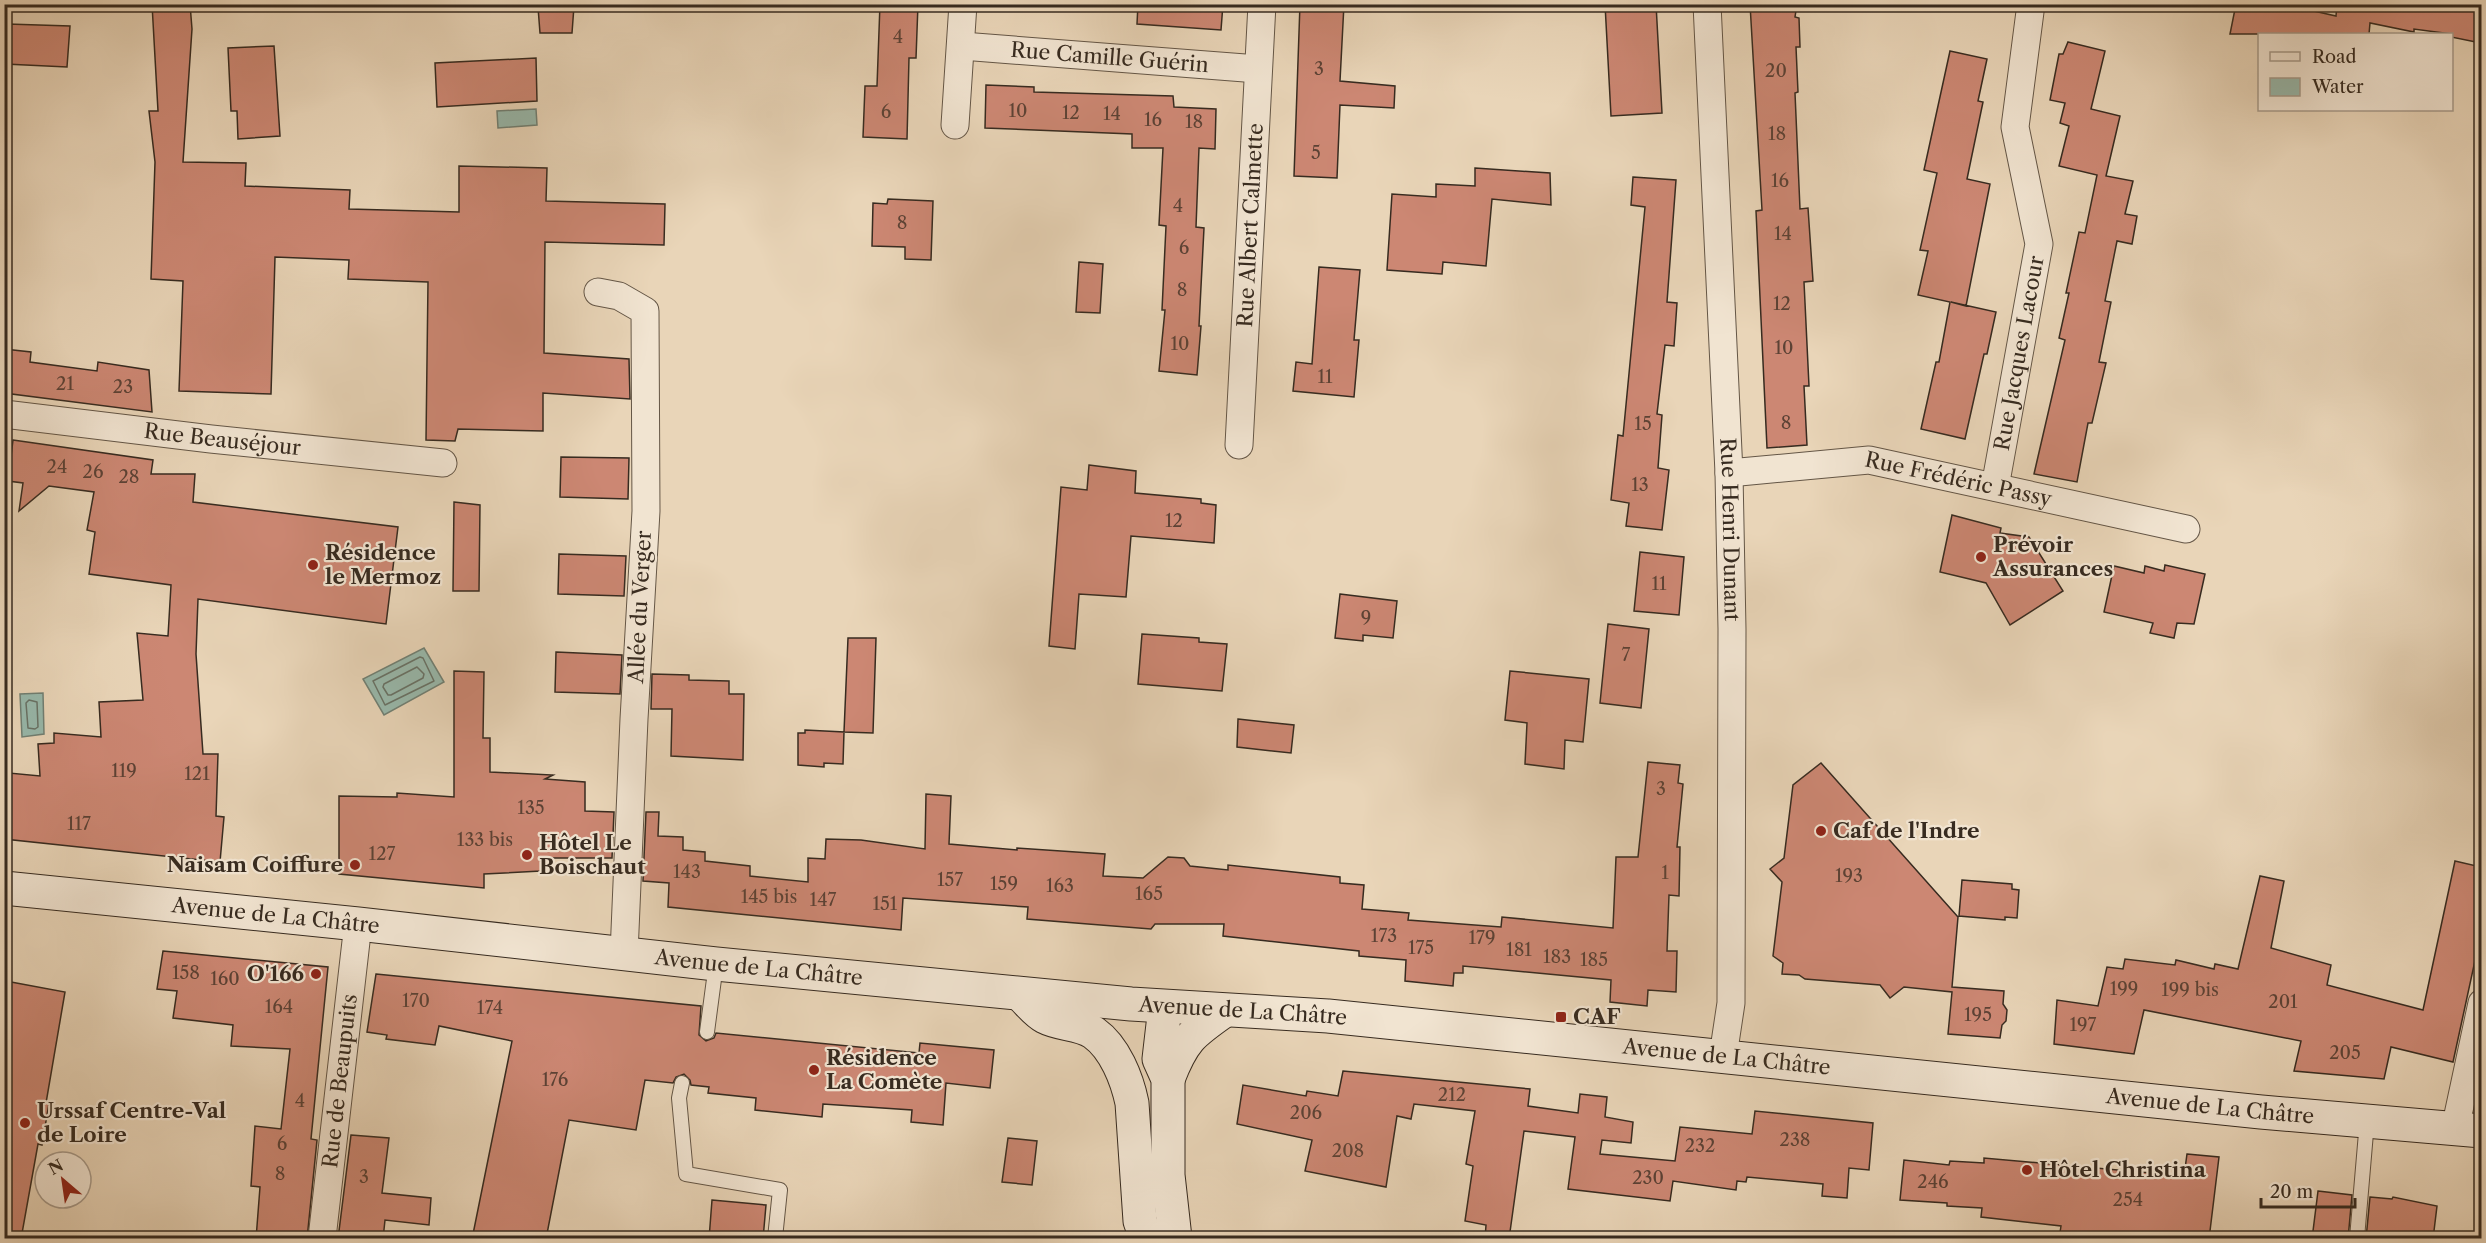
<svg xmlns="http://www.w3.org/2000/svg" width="2486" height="1243" viewBox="0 0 2486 1243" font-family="'Libre Caslon Text',serif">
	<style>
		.water { fill: #98b9ac; stroke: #718074; stroke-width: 1.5 }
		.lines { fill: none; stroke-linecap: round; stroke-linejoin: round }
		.shore { stroke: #687266; stroke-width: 1.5 }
		.building { fill: #cc8773; stroke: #372b20; stroke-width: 1.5 }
		.lane-casing { stroke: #645646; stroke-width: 16 }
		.street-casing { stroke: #645646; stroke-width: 29 }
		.secondary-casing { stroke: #372b20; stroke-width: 35 }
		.lane { stroke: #f1e4d1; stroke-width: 14 }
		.street { stroke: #f1e4d1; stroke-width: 27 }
		.secondary { stroke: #f1e4d1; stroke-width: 33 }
		.poi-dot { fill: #8f2418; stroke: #f1e4d1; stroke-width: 2 }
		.labels { text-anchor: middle; stroke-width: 4.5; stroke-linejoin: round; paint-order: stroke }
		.number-label { font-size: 18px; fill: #5c4235 }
		.street-label { font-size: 21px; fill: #372b20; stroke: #f1e4d1 }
		.poi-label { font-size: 21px; font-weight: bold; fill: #372b20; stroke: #f1e4d1; text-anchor: start }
	</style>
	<rect width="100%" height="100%" fill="#e9d5b8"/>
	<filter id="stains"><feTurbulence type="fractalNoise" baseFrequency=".00333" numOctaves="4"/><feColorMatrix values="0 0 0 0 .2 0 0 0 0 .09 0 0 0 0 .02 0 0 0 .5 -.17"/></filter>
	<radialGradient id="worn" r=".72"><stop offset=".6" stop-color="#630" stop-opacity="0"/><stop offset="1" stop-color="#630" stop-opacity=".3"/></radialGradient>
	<!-- water -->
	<path class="water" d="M 536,109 L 537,125 L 498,128 L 497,111 Z
		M 424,648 L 444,682 L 384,715 L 363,679 Z
		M 43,693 L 44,734 L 22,737 L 20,694 Z
		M 421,1232 L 455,1235 L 455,1238 L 420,1238 Z"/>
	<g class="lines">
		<!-- shore -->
		<path class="shore" d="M 420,657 L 423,658 L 434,681 L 385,705 L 373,681 Z
			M 417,667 L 424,674 L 423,678 L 391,695 L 388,695 L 383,687 L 384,684 Z
			M 29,700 L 37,702 L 38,727 L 35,729 L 28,728 L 26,703 Z"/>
	</g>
	<!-- building -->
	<path class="building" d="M 152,4 L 190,4 L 192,29 L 183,162 L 246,163 L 245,186 L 350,190 L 349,209 L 459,212 L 459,166 L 547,168 L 546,201 L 665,204 L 664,245 L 545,242 L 544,353 L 629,359 L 630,399 L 543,393 L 543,431 L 458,429 L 455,441 L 426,440 L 428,282 L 348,279 L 349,260 L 275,257 L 271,394 L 179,391 L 183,281 L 151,279 L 155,162 L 149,111 L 158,111 Z
		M 880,4 L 918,4 L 916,58 L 909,58 L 907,139 L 863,137 L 865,86 L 877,86 Z
		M 1138,4 L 1223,4 L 1221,30 L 1137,24 Z
		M 1300,4 L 1344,4 L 1340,81 L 1395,86 L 1394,108 L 1340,105 L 1337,178 L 1294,176 Z
		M 1605,4 L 1656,4 L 1662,113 L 1611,116 Z
		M 1750,4 L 1797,4 L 1795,17 L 1799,18 L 1800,47 L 1796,47 L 1798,92 L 1795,93 L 1800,209 L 1808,208 L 1813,281 L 1804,282 L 1809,386 L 1804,386 L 1807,445 L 1767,448 L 1756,211 L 1762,210 Z
		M 2236,4 L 2283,4 L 2336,16 L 2337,4 L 2481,4 L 2481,43 L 2451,37 L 2451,34 L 2414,29 L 2414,32 L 2370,23 L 2369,34 L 2230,34 Z
		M 574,6 L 572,33 L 540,33 L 538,7 Z
		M 7,24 L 70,26 L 67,67 L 5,64 Z
		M 2068,42 L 2105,51 L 2091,109 L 2120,116 L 2106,176 L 2133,181 L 2125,214 L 2137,216 L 2132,244 L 2117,241 L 2105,301 L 2111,302 L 2099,362 L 2106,363 L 2092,423 L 2088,423 L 2077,482 L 2034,474 L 2065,340 L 2059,338 L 2069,293 L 2066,293 L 2079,232 L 2085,233 L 2097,175 L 2059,166 L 2069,126 L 2060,123 L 2065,103 L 2050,100 L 2059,54 L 2063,54 Z
		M 274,46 L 280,136 L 238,139 L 237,111 L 231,111 L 228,48 Z
		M 1950,51 L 1987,59 L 1978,101 L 1983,102 L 1967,179 L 1990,184 L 1966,306 L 1951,302 L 1996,312 L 1987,354 L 1984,354 L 1965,439 L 1921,429 L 1936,362 L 1939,362 L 1950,302 L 1918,295 L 1928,251 L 1920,250 L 1937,173 L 1924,170 Z
		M 536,58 L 537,101 L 437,107 L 435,63 Z
		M 986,85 L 1034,87 L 1034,92 L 1173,96 L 1174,107 L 1216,109 L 1215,149 L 1199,148 L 1196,227 L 1204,228 L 1199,326 L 1201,326 L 1197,375 L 1159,371 L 1165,310 L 1162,310 L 1166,226 L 1159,225 L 1163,148 L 1132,148 L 1132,134 L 985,128 Z
		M 1475,168 L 1550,173 L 1551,205 L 1492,199 L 1486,266 L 1443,262 L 1442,274 L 1387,270 L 1392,194 L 1436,197 L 1436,184 L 1475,186 Z
		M 1633,177 L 1676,180 L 1667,302 L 1677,303 L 1674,346 L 1665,345 L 1657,414 L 1662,415 L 1658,468 L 1669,470 L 1662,530 L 1626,526 L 1629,503 L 1611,500 L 1618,435 L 1623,436 L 1645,207 L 1631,205 Z
		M 888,199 L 933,201 L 931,260 L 905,259 L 905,247 L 872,246 L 873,203 L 887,204 Z
		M 1079,262 L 1103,264 L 1100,313 L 1076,312 Z
		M 1319,267 L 1360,270 L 1354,340 L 1359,340 L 1354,397 L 1293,391 L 1296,362 L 1312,364 Z
		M 4,349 L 31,352 L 30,362 L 97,371 L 98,362 L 149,370 L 152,412 L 4,393 Z
		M 13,440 L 153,460 L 151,474 L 195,474 L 193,502 L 398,527 L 386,624 L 198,599 L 196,654 L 203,754 L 218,754 L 216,816 L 224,817 L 220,862 L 4,839 L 4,795 L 10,796 L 9,773 L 40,776 L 38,744 L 54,743 L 54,733 L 101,737 L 99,702 L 143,700 L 137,633 L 168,636 L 171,585 L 89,574 L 95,532 L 87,530 L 94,492 L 49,486 L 19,511 L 23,483 L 8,481 Z
		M 561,457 L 629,458 L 628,499 L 560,497 Z
		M 1089,465 L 1136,471 L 1135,493 L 1201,499 L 1201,503 L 1216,505 L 1214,543 L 1131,536 L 1126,597 L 1079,594 L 1075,649 L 1049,646 L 1061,487 L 1087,490 Z
		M 454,502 L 480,505 L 479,591 L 453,591 Z
		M 1952,515 L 2001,528 L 2000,533 L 2029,537 L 2063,591 L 2010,625 L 1986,583 L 1940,572 Z
		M 1640,552 L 1684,557 L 1679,615 L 1634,611 Z
		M 559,554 L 626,556 L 624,596 L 558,594 Z
		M 2165,565 L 2205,574 L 2194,624 L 2177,623 L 2174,638 L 2150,633 L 2153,623 L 2104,612 L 2114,566 L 2144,573 L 2145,566 L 2164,571 Z
		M 1340,594 L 1397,601 L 1393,638 L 1363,635 L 1363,641 L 1335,638 Z
		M 1608,624 L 1649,629 L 1641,708 L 1600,703 Z
		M 1142,634 L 1199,638 L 1199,642 L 1227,644 L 1222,691 L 1138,684 Z
		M 848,638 L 876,638 L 873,733 L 844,732 Z
		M 556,652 L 622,655 L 620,694 L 555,692 Z
		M 454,671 L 484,672 L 483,738 L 490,738 L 490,772 L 553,775 L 545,779 L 585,782 L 585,811 L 614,812 L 612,858 L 552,858 L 552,861 L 541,871 L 484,874 L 484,888 L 339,874 L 339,796 L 397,797 L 397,793 L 454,797 Z
		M 1510,671 L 1589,679 L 1583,742 L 1565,740 L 1564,769 L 1525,764 L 1527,723 L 1505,720 Z
		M 652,674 L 689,675 L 689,680 L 729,681 L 729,694 L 744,694 L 743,760 L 671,756 L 672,709 L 651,709 Z
		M 1238,719 L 1294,725 L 1291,753 L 1237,747 Z
		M 805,730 L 844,732 L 843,764 L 824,763 L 824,767 L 798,765 L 798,733 L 805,733 Z
		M 1648,762 L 1680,765 L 1678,783 L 1683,784 L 1677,847 L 1680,847 L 1679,896 L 1669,895 L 1667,951 L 1677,951 L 1676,992 L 1648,990 L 1647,1006 L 1610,1002 L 1611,980 L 1463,966 L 1463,973 L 1454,973 L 1453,986 L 1405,981 L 1406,960 L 1359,956 L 1359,951 L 1223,936 L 1224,924 L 1155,924 L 1151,929 L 1088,924 L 1027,919 L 1028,907 L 903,898 L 901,930 L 668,907 L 669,883 L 643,881 L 646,812 L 659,812 L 658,836 L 683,837 L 683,850 L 705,852 L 705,861 L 750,866 L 750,876 L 808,882 L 808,858 L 825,859 L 826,839 L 861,840 L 925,849 L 926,794 L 951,796 L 949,844 L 1017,850 L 1017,848 L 1105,854 L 1103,876 L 1143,878 L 1168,857 L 1184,858 L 1190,866 L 1228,870 L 1228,865 L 1340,877 L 1340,883 L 1364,885 L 1362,909 L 1409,913 L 1408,920 L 1501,927 L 1502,917 L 1613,928 L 1616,857 L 1638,857 Z
		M 1821,763 L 1958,917 L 1952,987 L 2004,991 L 2003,1004 L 2007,1010 L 2006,1021 L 2002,1025 L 2000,1038 L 1948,1034 L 1952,992 L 1904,987 L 1890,998 L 1880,985 L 1805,979 L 1799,975 L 1782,974 L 1783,963 L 1773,956 L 1782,882 L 1770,869 L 1784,858 L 1793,785 Z
		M 2455,861 L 2481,867 L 2481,933 L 2453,1062 L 2391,1047 L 2384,1079 L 2294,1071 L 2301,1041 L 2144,1010 L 2134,1054 L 2054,1044 L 2057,1000 L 2098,1006 L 2107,967 L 2123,969 L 2125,959 L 2175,965 L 2176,960 L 2214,969 L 2215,964 L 2238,969 L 2260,876 L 2284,881 L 2271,948 L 2331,965 L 2327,985 L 2423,1010 Z
		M 1962,880 L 2012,884 L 2012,889 L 2019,890 L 2017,918 L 2005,917 L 2005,920 L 1959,916 Z
		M 163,951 L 328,967 L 311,1139 L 317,1140 L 307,1239 L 256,1239 L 260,1187 L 251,1186 L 255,1126 L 281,1129 L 290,1049 L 231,1046 L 233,1025 L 173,1018 L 177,991 L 157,989 Z
		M 376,974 L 701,1006 L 699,1035 L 706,1041 L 714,1038 L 716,1033 L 919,1053 L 920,1043 L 994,1050 L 990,1088 L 946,1083 L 943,1125 L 911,1122 L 912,1110 L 823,1104 L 822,1117 L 755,1110 L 756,1098 L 708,1093 L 709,1087 L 691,1085 L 690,1080 L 684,1074 L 676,1077 L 673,1083 L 645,1080 L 636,1130 L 569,1120 L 546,1239 L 472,1239 L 512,1041 L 439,1026 L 435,1045 L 386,1039 L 387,1035 L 367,1032 Z
		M 11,982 L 65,992 L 46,1103 L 49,1103 L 42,1145 L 38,1144 L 21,1239 L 4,1239 L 4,1010 L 7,1010 Z
		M 1343,1071 L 1530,1089 L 1528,1106 L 1578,1113 L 1580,1094 L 1607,1097 L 1605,1117 L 1633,1122 L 1631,1143 L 1602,1140 L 1600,1154 L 1675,1161 L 1680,1127 L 1752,1134 L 1755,1111 L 1873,1123 L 1869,1170 L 1849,1168 L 1847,1198 L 1822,1196 L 1823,1184 L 1747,1177 L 1746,1182 L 1737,1181 L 1736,1190 L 1673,1181 L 1670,1201 L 1568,1189 L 1575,1137 L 1524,1131 L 1509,1239 L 1485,1239 L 1486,1225 L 1465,1221 L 1473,1166 L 1466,1164 L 1475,1111 L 1414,1104 L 1411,1119 L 1397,1116 L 1386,1187 L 1305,1171 L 1312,1140 L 1237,1124 L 1243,1085 L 1306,1096 L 1307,1091 L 1338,1096 Z
		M 351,1135 L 389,1138 L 382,1193 L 431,1198 L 429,1225 L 385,1220 L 383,1239 L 338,1239 Z
		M 1008,1138 L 1037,1141 L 1032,1185 L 1002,1182 Z
		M 2187,1154 L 2219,1157 L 2209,1239 L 2059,1239 L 2061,1226 L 1981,1217 L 1982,1208 L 1947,1206 L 1947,1203 L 1900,1200 L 1904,1160 L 1949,1165 L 1950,1161 L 1984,1163 L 1984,1158 L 2184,1176 Z
		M 2318,1191 L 2352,1195 L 2348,1239 L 2312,1239 Z
		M 2370,1197 L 2392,1199 L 2393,1197 L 2437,1206 L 2433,1239 L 2366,1239 Z
		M 712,1200 L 766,1205 L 763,1239 L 709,1239 Z"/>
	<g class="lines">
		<!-- lane casing -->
		<g class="lane-casing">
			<path id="lane" d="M 707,1032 L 716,964
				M 682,1083 L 679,1098 L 686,1174 L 780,1190 L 775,1238
				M 2357,1238 L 2367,1121"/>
		</g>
		<!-- street casing -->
		<g class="street-casing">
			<g id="street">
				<path id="s1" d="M 1707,4 L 1729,473 L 1732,629 L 1731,1003 L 1723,1056"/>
				<path id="s2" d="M 962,46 L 1258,69"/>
				<path d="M 955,125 L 963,4"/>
				<path d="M 598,292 L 619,296 L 645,311 L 646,511 L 634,719 L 624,954"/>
				<path id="s3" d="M 4,414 L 211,439 L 443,463"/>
				<path id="s4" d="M 1239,445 L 1262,4"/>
				<path id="s5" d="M 1729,473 L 1869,460 L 2186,529"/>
				<path id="s6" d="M 1995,487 L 2039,244 L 2015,127 L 2031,4"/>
				<path d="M 2455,1129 L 2482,1003"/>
				<path id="s7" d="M 322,1238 L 358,924"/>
			</g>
		</g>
		<!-- secondary casing -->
		<g class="secondary-casing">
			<g id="secondary">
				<path id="s8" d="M 4,888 L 358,924 L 716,964 L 1131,1004 L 1328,1016 L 2261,1112 L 2482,1131"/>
				<path d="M 1024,998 C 1030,1004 1037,1013 1045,1017 C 1060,1025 1080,1023 1094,1033 C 1115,1048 1127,1079 1132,1103 L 1140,1221 L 1146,1238"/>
				<path d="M 1165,1007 L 1159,1059 L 1168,1079 L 1168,1175 L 1175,1238"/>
				<path d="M 1168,1079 C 1183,1040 1191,1034 1224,1011"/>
			</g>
		</g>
		<!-- lane -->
		<use href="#lane" class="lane"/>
		<!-- street -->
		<use href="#street" class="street"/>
		<!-- secondary -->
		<use href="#secondary" class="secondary"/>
	</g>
	<!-- markers -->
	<g class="poi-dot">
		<circle cx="1981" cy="557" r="6"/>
		<circle cx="313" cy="565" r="6"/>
		<circle cx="1821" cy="831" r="6"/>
		<circle cx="527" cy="855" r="6"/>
		<circle cx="355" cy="865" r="6"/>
		<circle cx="316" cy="974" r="6"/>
		<rect x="1555" y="1011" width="12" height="12" rx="3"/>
		<circle cx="814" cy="1070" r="6"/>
		<circle cx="25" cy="1123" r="6"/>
		<circle cx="2027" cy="1170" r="6"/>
	</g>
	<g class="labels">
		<!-- number labels -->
		<g class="number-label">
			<text x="898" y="43">4</text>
			<text x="1319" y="75">3</text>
			<text x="1776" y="77">20</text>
			<text x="1018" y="117">10</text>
			<text x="886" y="118">6</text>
			<text x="1071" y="119">12</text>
			<text x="1112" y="120">14</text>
			<text x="1153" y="126">16</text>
			<text x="1194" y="128">18</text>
			<text x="1777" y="140">18</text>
			<text x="1316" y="159">5</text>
			<text x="1780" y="187">16</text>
			<text x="1178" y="212">4</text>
			<text x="902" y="229">8</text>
			<text x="1783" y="240">14</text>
			<text x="1184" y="254">6</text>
			<text x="1182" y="296">8</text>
			<text x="1782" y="310">12</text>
			<text x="1180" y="350">10</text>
			<text x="1784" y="354">10</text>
			<text x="1325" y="383">11</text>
			<text x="65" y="390">21</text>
			<text x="123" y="393">23</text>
			<text x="1786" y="429">8</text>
			<text x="1643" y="430">15</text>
			<text x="57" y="473">24</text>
			<text x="93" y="478">26</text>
			<text x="129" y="483">28</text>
			<text x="1640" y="491">13</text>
			<text x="1174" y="527">12</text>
			<text x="1659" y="590">11</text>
			<text x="1366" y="624">9</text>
			<text x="1626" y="661">7</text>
			<text x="124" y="777">119</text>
			<text x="197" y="780">121</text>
			<text x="1661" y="795">3</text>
			<text x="531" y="814">135</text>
			<text x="79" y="830">117</text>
			<text x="485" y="846">133 bis</text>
			<text x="382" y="860">127</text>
			<text x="687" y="878">143</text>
			<text x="1665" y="879">1</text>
			<text x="1849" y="882">193</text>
			<text x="950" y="886">157</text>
			<text x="1004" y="890">159</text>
			<text x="1060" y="892">163</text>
			<text x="1149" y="900">165</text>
			<text x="769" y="903">145 bis</text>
			<text x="823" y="906">147</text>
			<text x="885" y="910">151</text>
			<text x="1384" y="942">173</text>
			<text x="1482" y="944">179</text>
			<text x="1421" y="954">175</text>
			<text x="1519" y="956">181</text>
			<text x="1557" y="963">183</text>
			<text x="1594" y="966">185</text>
			<text x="186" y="979">158</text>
			<text x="225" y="985">160</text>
			<text x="2124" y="995">199</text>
			<text x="2190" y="996">199 bis</text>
			<text x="416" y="1007">170</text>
			<text x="2283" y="1008">201</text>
			<text x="279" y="1013">164</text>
			<text x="490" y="1014">174</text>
			<text x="1978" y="1021">195</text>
			<text x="2083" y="1031">197</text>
			<text x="2345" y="1059">205</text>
			<text x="555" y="1086">176</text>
			<text x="1452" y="1101">212</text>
			<text x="300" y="1107">4</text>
			<text x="1306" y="1119">206</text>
			<text x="1795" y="1146">238</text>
			<text x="282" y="1150">6</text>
			<text x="1700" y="1152">232</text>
			<text x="1348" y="1157">208</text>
			<text x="280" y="1180">8</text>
			<text x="364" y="1183">3</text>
			<text x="1648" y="1184">230</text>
			<text x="1933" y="1188">246</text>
			<text x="2128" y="1206">254</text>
		</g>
		<!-- street labels -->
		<g class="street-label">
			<text dy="7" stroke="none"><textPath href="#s2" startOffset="148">Rue Camille Guérin</textPath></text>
			<text dy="7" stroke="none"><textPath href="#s4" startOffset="220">Rue Albert Calmette</textPath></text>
			<text dy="7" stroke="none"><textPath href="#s6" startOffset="136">Rue Jacques Lacour</textPath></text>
			<text dy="7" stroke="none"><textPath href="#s3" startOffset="220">Rue Beauséjour</textPath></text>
			<text dy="7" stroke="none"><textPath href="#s5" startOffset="232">Rue Frédéric Passy</textPath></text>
			<text dy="7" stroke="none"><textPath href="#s1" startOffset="526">Rue Henri Dunant</textPath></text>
			<text transform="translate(640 607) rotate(-87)" y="7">Allée du Verger</text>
			<text dy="7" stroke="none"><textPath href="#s8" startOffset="273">Avenue de La Châtre</textPath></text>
			<text dy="7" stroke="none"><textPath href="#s8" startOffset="759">Avenue de La Châtre</textPath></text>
			<text dy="7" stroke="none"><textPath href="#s8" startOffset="1245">Avenue de La Châtre</textPath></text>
			<text dy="7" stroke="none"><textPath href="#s8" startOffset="1731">Avenue de La Châtre</textPath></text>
			<text dy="7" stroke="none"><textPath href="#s7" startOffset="158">Rue de Beaupuits</textPath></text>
			<text dy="7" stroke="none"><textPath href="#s8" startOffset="2217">Avenue de La Châtre</textPath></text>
		</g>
		<!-- poi labels -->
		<g class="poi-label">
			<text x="1993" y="552">Prévoir<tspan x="1993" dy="24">Assurances</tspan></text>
			<text x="325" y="560">Résidence<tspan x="325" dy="24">le Mermoz</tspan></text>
			<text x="1833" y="838">Caf de l'Indre</text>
			<text x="539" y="850">Hôtel Le<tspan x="539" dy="24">Boischaut</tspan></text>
			<text x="343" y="872" text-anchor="end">Naisam Coiffure</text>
			<text x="304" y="981" text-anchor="end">O'166</text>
			<text x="1573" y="1024">CAF</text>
			<text x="826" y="1065">Résidence<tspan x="826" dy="24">La Comète</tspan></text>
			<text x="37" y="1118">Urssaf Centre-Val<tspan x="37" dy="24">de Loire</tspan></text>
			<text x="2039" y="1177">Hôtel Christina</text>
		</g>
	</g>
	<!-- margin -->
	<rect width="2486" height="1243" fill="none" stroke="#e9d5b8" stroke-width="24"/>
	<rect x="6" y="6" width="2474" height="1231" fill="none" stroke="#372b20" stroke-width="3"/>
	<rect x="12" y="12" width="2462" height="1219" fill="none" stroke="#372b20" stroke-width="1.5"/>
	<!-- legend -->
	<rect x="2258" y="33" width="195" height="78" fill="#f1e4d1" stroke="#a79a8a" stroke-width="1.5"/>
	<rect x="2270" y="52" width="30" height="9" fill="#f1e4d1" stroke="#a79a8a" stroke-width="1.5"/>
	<text x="2312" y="63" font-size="18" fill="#372b20">Road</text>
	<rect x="2270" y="78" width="30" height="18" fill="#98b9ac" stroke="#a79a8a" stroke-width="1.5"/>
	<text x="2312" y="93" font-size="18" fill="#372b20">Water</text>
	<!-- north arrow -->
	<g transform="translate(63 1180) rotate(331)"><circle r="28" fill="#f1e4d1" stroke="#a79a8a" stroke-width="1.5"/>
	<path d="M0-4.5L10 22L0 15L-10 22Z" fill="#8f2418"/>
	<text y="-9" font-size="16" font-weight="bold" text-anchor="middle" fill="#372b20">N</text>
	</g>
	<!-- scale -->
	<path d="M2261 1198v9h94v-9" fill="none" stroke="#372b20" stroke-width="3"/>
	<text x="2270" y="1198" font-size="18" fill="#372b20" stroke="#f1e4d1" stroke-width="4.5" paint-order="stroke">20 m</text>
	<rect width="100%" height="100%" filter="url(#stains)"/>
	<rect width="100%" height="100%" fill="url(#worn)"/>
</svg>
